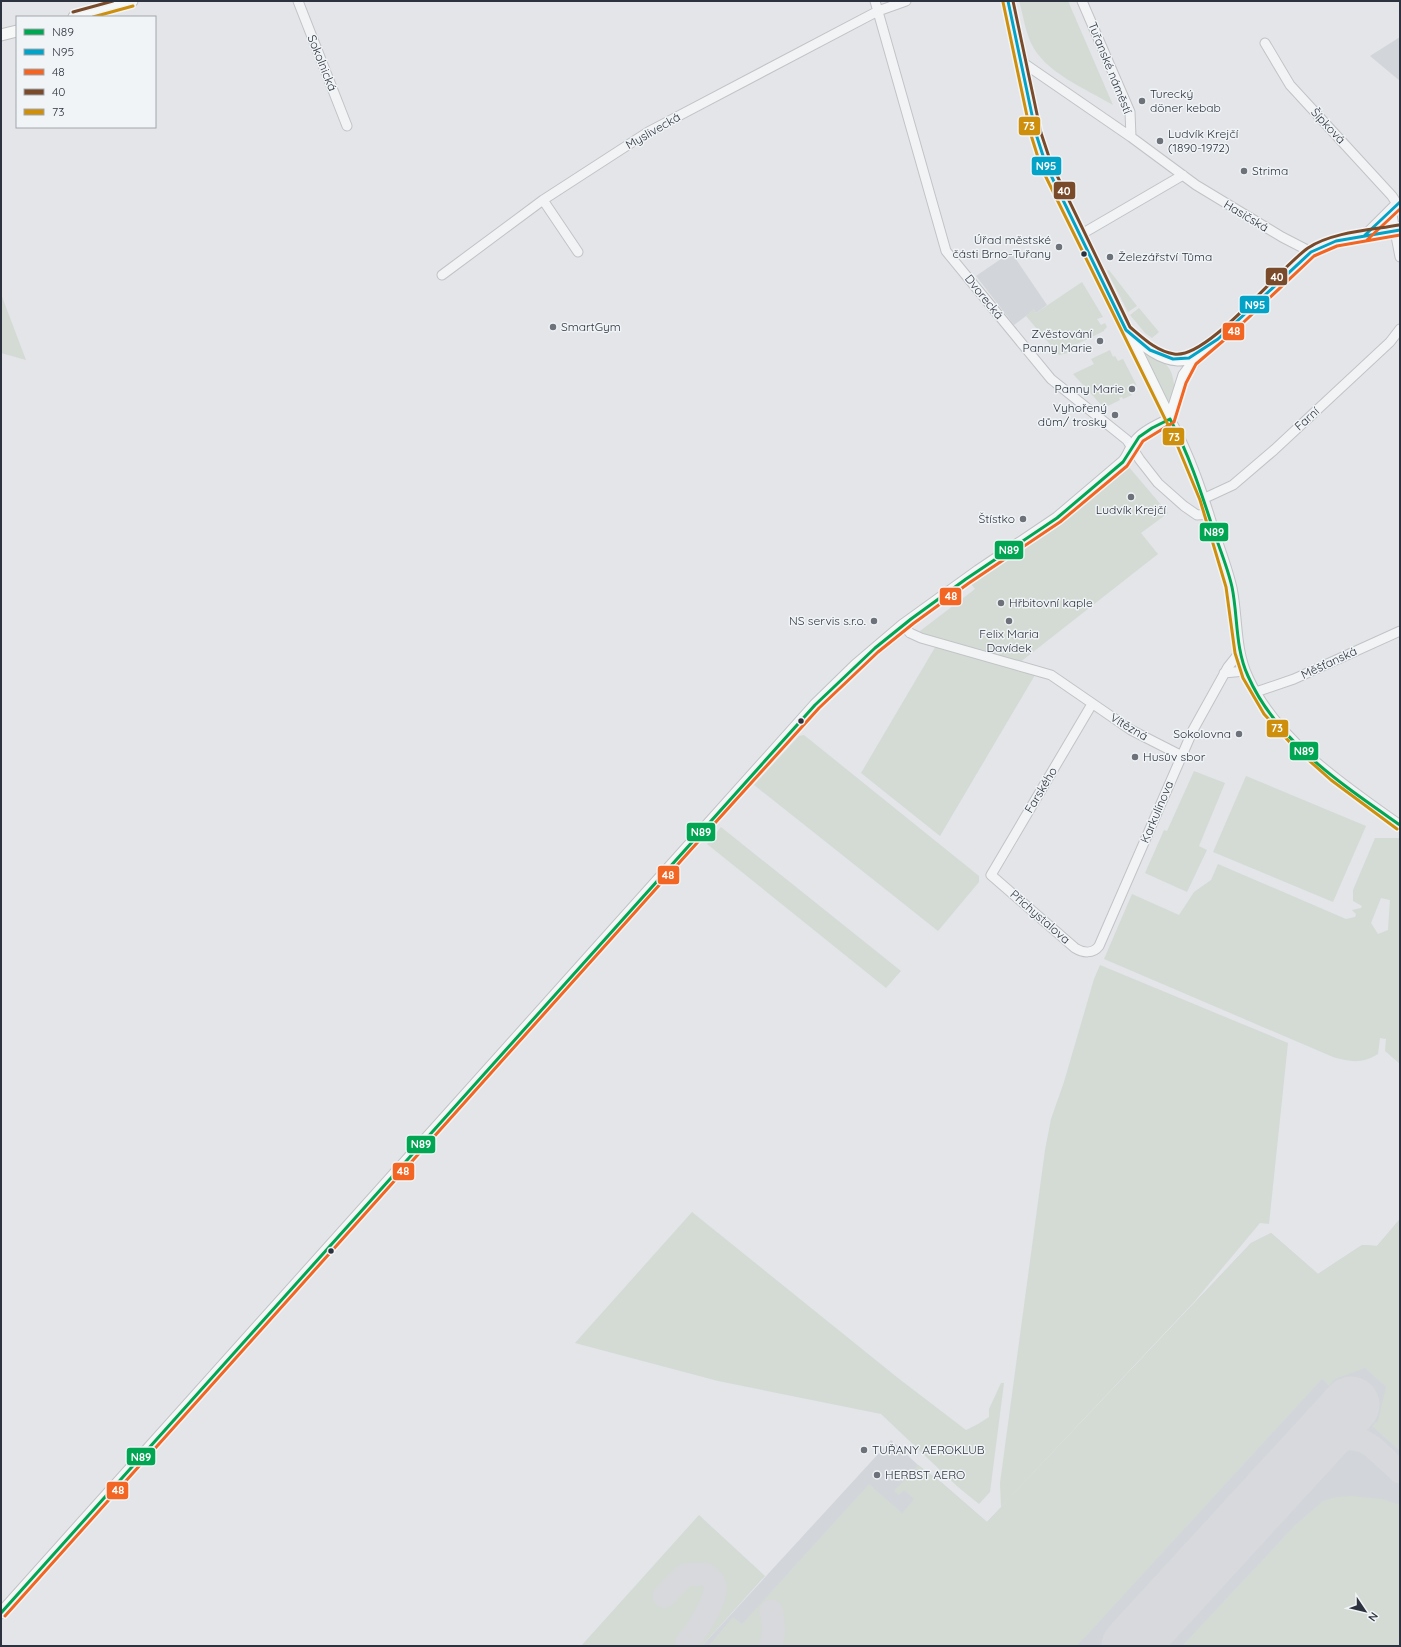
<svg xmlns="http://www.w3.org/2000/svg" width="1401" height="1647" viewBox="0 0 1401 1647" font-family="Quicksand,sans-serif">
	<style>
		.built { fill: #d2d5da }
		.green { fill: #d4dbd4; fill-rule: evenodd }
		.lines { fill: none; stroke-linecap: round; stroke-linejoin: round }
		.taxiway { stroke: #d8d9dc; stroke-width: 23 }
		.runway { stroke: #d8d9dc; stroke-width: 57 }
		.minor-casing { stroke: #c2c3c6; stroke-width: 11 }
		.major-casing { stroke: #c0c2c5; stroke-width: 13 }
		.minor { stroke: #f2f3f5; stroke-width: 9 }
		.major { stroke: #f6f7f7; stroke-width: 11 }
		.bus-1-casing { stroke: #f1f4f6; stroke-width: 6 }
		.bus-2-casing { stroke: #f1f4f6; stroke-width: 6 }
		.bus-3-casing { stroke: #f1f4f6; stroke-width: 6 }
		.bus-4-casing { stroke: #f1f4f6; stroke-width: 6 }
		.bus-5-casing { stroke: #f1f4f6; stroke-width: 6 }
		.bus-1 { stroke: #00a651; stroke-width: 3 }
		.bus-2 { stroke: #02a3c7; stroke-width: 3 }
		.bus-3 { stroke: #f26522; stroke-width: 3 }
		.bus-4 { stroke: #7a4b2a; stroke-width: 3 }
		.bus-5 { stroke: #ce8f0d; stroke-width: 3 }
		.poi-dot { fill: #6c717a; stroke: #f1f4f6; stroke-width: 1.5 }
		.bus-dot { fill: #2c333f; stroke: #f1f4f6; stroke-width: 1.5 }
		.labels { text-anchor: middle; stroke-width: 3; stroke-linejoin: round; paint-order: stroke }
		.street-label { font-size: 12px; fill: #2c333f; stroke: #f1f4f6 }
		.poi-label { font-size: 12px; fill: #2c333f; stroke: #f1f4f6; text-anchor: start }
		.line-badge { stroke: #f1f4f6; stroke-width: 1.5 }
		.badge-label { font-size: 11px; text-anchor: middle; font-weight: bold; fill: #fff }
	</style>
	<rect width="100%" height="100%" fill="#e3e5e8"/>
	<!-- built -->
	<path class="built" d="M 1400,37 L 1400,81 L 1370,56 Z
		M 1011,252 L 1047,305 L 1036,313 L 1034,310 L 1014,325 L 976,276 Z
		M 1400,1219 L 1400,1646 L 702,1646 L 891,1440 L 918,1465 L 942,1483 L 987,1522 L 1251,1243 L 1271,1233 L 1318,1274 L 1362,1245 L 1377,1246 Z"/>
	<!-- green -->
	<path class="green" d="M 1019,1 L 1068,1 L 1113,105 C 1086,89 1044,72 1031,43 C 1025,30 1023,14 1019,1 Z
		M 1109,270 L 1137,306 L 1128,312 L 1107,271 Z
		M 1082,282 L 1103,317 L 1097,319 L 1101,325 L 1105,323 L 1107,327 L 1104,330 L 1104,331 L 1075,345 L 1076,347 L 1068,353 L 1059,355 L 1026,316 L 1034,309 L 1036,313 Z
		M 1,294 L 26,360 L 1,353 Z
		M 1139,308 L 1159,332 L 1152,338 L 1145,333 L 1130,315 Z
		M 1110,350 L 1113,357 L 1115,356 L 1118,361 L 1123,359 L 1137,386 L 1133,383 L 1128,386 L 1128,391 L 1132,395 L 1123,399 L 1122,397 L 1119,398 L 1120,400 L 1104,408 L 1073,374 L 1094,364 L 1091,359 Z
		M 1145,353 C 1162,360 1172,364 1174,384 C 1175,390 1174,397 1169,402 L 1165,400 Z
		M 1128,466 L 1168,513 L 1141,533 L 1158,554 L 1019,663 L 921,635 L 920,631 L 975,589 L 971,584 L 1061,523 Z
		M 937,644 L 1035,675 L 940,836 L 861,773 Z
		M 804,735 L 979,876 L 979,882 L 938,931 L 754,785 L 799,736 Z
		M 1194,771 L 1225,783 L 1199,846 L 1207,850 L 1187,892 L 1145,873 L 1164,830 L 1167,831 Z
		M 1246,776 L 1366,826 L 1333,902 L 1213,852 Z
		M 721,827 L 901,971 L 886,988 L 707,844 Z
		M 1375,838 L 1399,838 L 1400,1064 L 1385,1051 L 1386,1039 L 1380,1038 L 1378,1054 C 1362,1064 1351,1062 1333,1057 L 1104,959 L 1132,894 L 1179,915 L 1194,892 L 1211,880 L 1218,864 L 1346,919 L 1355,917 L 1356,914 L 1352,910 L 1361,908 L 1362,906 L 1353,901 L 1353,890 ZM 1381,898 L 1390,900 L 1388,930 L 1378,934 L 1371,923 Z
		M 1100,965 L 1288,1043 L 1269,1224 L 1260,1223 L 1194,1302 L 1001,1507 L 1000,1483 L 1045,1150 L 1051,1119 L 1064,1082 L 1094,979 Z
		M 692,1212 L 898,1378 L 966,1430 L 978,1424 L 989,1417 L 989,1409 L 1001,1383 L 1004,1383 L 990,1492 L 979,1504 L 958,1487 L 881,1414 L 718,1381 L 575,1343 Z
		M 1400,1219 L 1400,1451 L 1372,1426 L 1378,1421 L 1386,1387 L 1365,1368 L 1335,1379 L 1329,1386 L 1322,1379 L 1077,1646 L 708,1646 L 733,1617 L 742,1624 L 869,1484 L 902,1513 L 914,1499 L 904,1490 L 899,1495 L 894,1491 L 918,1465 L 942,1483 L 987,1522 L 1251,1243 L 1271,1233 L 1318,1274 L 1362,1245 L 1377,1246 Z
		M 1351,1496 L 1383,1499 L 1400,1505 L 1400,1646 L 1182,1646 L 1295,1525 L 1323,1501 L 1336,1497 Z
		M 699,1515 L 765,1576 L 702,1646 L 581,1646 Z"/>
	<g class="lines">
		<!-- taxiway -->
		<path class="taxiway" d="M 1262,1504 L 1312,1449 L 1323,1442 L 1332,1439 L 1347,1438 L 1363,1441 L 1373,1447 L 1400,1472
			M 664,1596 L 685,1575 L 705,1574 C 710,1577 714,1580 715,1586 C 718,1599 696,1632 687,1642
			M 771,1646 L 774,1629 L 771,1611"/>
		<!-- runway -->
		<path class="runway" d="M 1130,1646 L 1351,1405"/>
		<!-- minor casing -->
		<g class="minor-casing">
			<path id="minor" d="M 298,1 L 347,126
				M 875,1 L 946,251 L 1051,379 L 1127,440 L 1140,460 L 1158,483 L 1184,506 L 1197,515 L 1209,514
				M 1082,1 L 1130,112 L 1131,137
				M 1265,43 L 1290,85 L 1392,196 L 1397,204
				M 1022,62 L 1131,137 L 1196,185 L 1282,237 L 1311,252
				M 543,200 L 578,252
				M 1397,204 L 1392,215 L 1400,257
				M 1080,235 L 1183,175
				M 1364,236 L 1394,206
				M 442,275 L 543,200 L 648,132 L 878,11 L 906,1
				M 1170,419 C 1190,455 1203,494 1215,534 C 1221,552 1228,570 1232,588 C 1238,617 1235,650 1248,677 C 1277,741 1345,786 1400,825
				M 1205,498 L 1233,485 L 1274,450 L 1390,342 L 1400,329
				M 903,625 L 910,633 L 921,638 L 1051,675 L 1131,730 L 1182,756
				M 1224,673 L 1245,671
				M 1256,692 L 1294,679 L 1400,631
				M 1092,704 L 991,875 L 1075,948 C 1083,953 1093,954 1099,946 L 1193,730 L 1228,667 L 1240,652"/>
		</g>
		<!-- major casing -->
		<g class="major-casing">
			<path id="major" d="M 1008,1 L 1022,62 L 1036,134 L 1046,165 L 1170,419
				M 74,17 L 132,1
				M 1,35 L 17,31
				M 1131,334 C 1144,346 1160,359 1178,360 C 1215,360 1279,273 1312,251 C 1335,237 1373,234 1400,230
				M 1,1613 L 815,705 L 856,665 L 903,625 L 978,571 L 1057,518 L 1123,462 C 1129,456 1130,448 1136,441 C 1144,431 1159,425 1170,419 L 1184,375 L 1201,352"/>
		</g>
		<!-- minor -->
		<use href="#minor" class="minor"/>
		<!-- major -->
		<use href="#major" class="major"/>
		<!-- bus-1 casing -->
		<g class="bus-1-casing">
			<path id="bus-1" d="M 1170,419 C 1190,456 1202,495 1215,535 C 1221,552 1228,569 1232,587 C 1238,616 1235,648 1248,676 C 1277,742 1343,785 1400,825
				M 1,1613 L 815,705 L 875,648 L 911,619 L 966,579 L 1057,518 L 1123,462 L 1139,437 L 1152,428 L 1170,419"/>
		</g>
		<!-- bus-2 casing -->
		<g class="bus-2-casing">
			<path id="bus-2" d="M 1008,1 L 1036,134 L 1046,165 L 1126,330 L 1150,350 L 1173,359 L 1189,358 L 1218,339 L 1311,252 L 1336,241 L 1400,230
				M 1364,236 L 1400,202"/>
		</g>
		<!-- bus-3 casing -->
		<g class="bus-3-casing">
			<path id="bus-3" d="M 1367,240 L 1400,209
				M 5,1616 L 705,834 L 819,708 L 878,652 L 914,623 L 969,583 L 1060,522 L 1127,466 L 1143,441 L 1174,422 L 1186,383 L 1196,364 L 1230,335 L 1314,256 L 1337,246 L 1400,235"/>
		</g>
		<!-- bus-4 casing -->
		<g class="bus-4-casing">
			<path id="bus-4" d="M 1013,1 L 1041,133 L 1051,163 L 1130,327 C 1143,338 1156,351 1174,354 C 1207,360 1279,268 1308,248 C 1332,232 1371,230 1399,225
				M 73,12 L 113,1"/>
		</g>
		<!-- bus-5 casing -->
		<g class="bus-5-casing">
			<path id="bus-5" d="M 1003,2 L 1031,135 L 1041,167 L 1173,435 L 1200,500 L 1226,587 L 1235,653 L 1243,678 L 1264,714 L 1295,748 L 1331,780 L 1397,829
				M 93,17 L 133,6"/>
		</g>
		<!-- bus-1 -->
		<use href="#bus-1" class="bus-1"/>
		<!-- bus-2 -->
		<use href="#bus-2" class="bus-2"/>
		<!-- bus-3 -->
		<use href="#bus-3" class="bus-3"/>
		<!-- bus-4 -->
		<use href="#bus-4" class="bus-4"/>
		<!-- bus-5 -->
		<use href="#bus-5" class="bus-5"/>
	</g>
	<!-- markers -->
	<g class="poi-dot">
		<circle cx="1142" cy="101" r="4"/>
		<circle cx="1160" cy="141" r="4"/>
		<circle cx="1244" cy="171" r="4"/>
		<circle cx="1059" cy="247" r="4"/>
		<circle cx="1110" cy="257" r="4"/>
		<circle cx="553" cy="327" r="4"/>
		<circle cx="1100" cy="341" r="4"/>
		<circle cx="1132" cy="389" r="4"/>
		<circle cx="1115" cy="415" r="4"/>
		<circle cx="1131" cy="497" r="4"/>
		<circle cx="1023" cy="519" r="4"/>
		<circle cx="1001" cy="603" r="4"/>
		<circle cx="874" cy="621" r="4"/>
		<circle cx="1009" cy="621" r="4"/>
		<circle cx="1239" cy="734" r="4"/>
		<circle cx="1135" cy="757" r="4"/>
		<circle cx="864" cy="1450" r="4"/>
		<circle cx="877" cy="1475" r="4"/>
	</g>
	<g class="bus-dot">
		<circle cx="1084" cy="254" r="3.5"/>
		<circle cx="801" cy="721" r="3.5"/>
		<circle cx="331" cy="1251" r="3.5"/>
	</g>
	<g class="labels">
		<!-- street labels -->
		<g class="street-label">
			<text transform="translate(322 63) rotate(68)" y="4">Sokolnická</text>
			<text transform="translate(1110 68) rotate(68)" y="4">Tuřanské náměstí</text>
			<text transform="translate(1328 126) rotate(47)" y="4">Šípková</text>
			<text transform="translate(653 131) rotate(-30)" y="4">Myslivecká</text>
			<text transform="translate(1246 216) rotate(31)" y="4">Hasičská</text>
			<text transform="translate(984 297) rotate(51)" y="4">Dvorecká</text>
			<text transform="translate(1307 419) rotate(-42)" y="4">Farní</text>
			<text transform="translate(1329 663) rotate(-25)" y="4">Měšťanská</text>
			<text transform="translate(1129 727) rotate(31)" y="4">Vítězná</text>
			<text transform="translate(1041 790) rotate(-59)" y="4">Farského</text>
			<text transform="translate(1157 812) rotate(-67)" y="4">Karkulínova</text>
			<text transform="translate(1040 917) rotate(41)" y="4">Přichystalova</text>
		</g>
		<!-- poi labels -->
		<g class="poi-label">
			<text x="1150" y="98">Turecký<tspan x="1150" dy="14">döner kebab</tspan></text>
			<text x="1168" y="138">Ludvík Krejčí<tspan x="1168" dy="14">(1890-1972)</tspan></text>
			<text x="1252" y="175">Strima</text>
			<text x="1051" y="244" text-anchor="end">Úřad městské<tspan x="1051" dy="14">části Brno-Tuřany</tspan></text>
			<text x="1118" y="261">Železářství Tůma</text>
			<text x="561" y="331">SmartGym</text>
			<text x="1092" y="338" text-anchor="end">Zvěstování<tspan x="1092" dy="14">Panny Marie</tspan></text>
			<text x="1124" y="393" text-anchor="end">Panny Marie</text>
			<text x="1107" y="412" text-anchor="end">Vyhořený<tspan x="1107" dy="14">dům/ trosky</tspan></text>
			<text x="1131" y="514" text-anchor="middle">Ludvík Krejčí</text>
			<text x="1015" y="523" text-anchor="end">Štístko</text>
			<text x="1009" y="607">Hřbitovní kaple</text>
			<text x="866" y="625" text-anchor="end">NS servis s.r.o.</text>
			<text x="1009" y="638" text-anchor="middle">Felix Maria<tspan x="1009" dy="14">Davídek</tspan></text>
			<text x="1231" y="738" text-anchor="end">Sokolovna</text>
			<text x="1143" y="761">Husův sbor</text>
			<text x="872" y="1454">TUŘANY AEROKLUB</text>
			<text x="885" y="1479">HERBST AERO</text>
		</g>
	</g>
	<g class="line-badge">
		<rect x="1018" y="116" width="23" height="20" rx="4" fill="#ce8f0d"/>
		<rect x="1031" y="156" width="31" height="20" rx="4" fill="#02a3c7"/>
		<rect x="1053" y="181" width="23" height="19" rx="4" fill="#7a4b2a"/>
		<rect x="1265" y="267" width="23" height="19" rx="4" fill="#7a4b2a"/>
		<rect x="1239" y="295" width="31" height="19" rx="4" fill="#02a3c7"/>
		<rect x="1222" y="322" width="23" height="19" rx="4" fill="#f26522"/>
		<rect x="1162" y="427" width="23" height="19" rx="4" fill="#ce8f0d"/>
		<rect x="1199" y="522" width="30" height="20" rx="4" fill="#00a651"/>
		<rect x="994" y="540" width="30" height="20" rx="4" fill="#00a651"/>
		<rect x="939" y="587" width="23" height="19" rx="4" fill="#f26522"/>
		<rect x="1266" y="719" width="23" height="19" rx="4" fill="#ce8f0d"/>
		<rect x="1289" y="741" width="30" height="20" rx="4" fill="#00a651"/>
		<rect x="686" y="822" width="30" height="20" rx="4" fill="#00a651"/>
		<rect x="657" y="865" width="23" height="20" rx="4" fill="#f26522"/>
		<rect x="406" y="1135" width="30" height="19" rx="4" fill="#00a651"/>
		<rect x="392" y="1162" width="23" height="19" rx="4" fill="#f26522"/>
		<rect x="126" y="1447" width="30" height="19" rx="4" fill="#00a651"/>
		<rect x="106" y="1481" width="23" height="19" rx="4" fill="#f26522"/>
	</g>
	<g class="badge-label">
		<text x="1029" y="130">73</text>
		<text x="1046" y="170">N95</text>
		<text x="1064" y="195">40</text>
		<text x="1277" y="281">40</text>
		<text x="1255" y="309">N95</text>
		<text x="1234" y="335">48</text>
		<text x="1174" y="441">73</text>
		<text x="1214" y="536">N89</text>
		<text x="1009" y="554">N89</text>
		<text x="951" y="600">48</text>
		<text x="1277" y="732">73</text>
		<text x="1304" y="755">N89</text>
		<text x="701" y="836">N89</text>
		<text x="668" y="879">48</text>
		<text x="421" y="1148">N89</text>
		<text x="403" y="1175">48</text>
		<text x="141" y="1461">N89</text>
		<text x="118" y="1494">48</text>
	</g>
	<!-- border -->
	<rect width="1401" height="1647" fill="none" stroke="#2c333f" stroke-width="4"/>
	<!-- legend -->
	<rect x="16" y="16" width="140" height="112" fill="#f1f4f6" stroke="#a2a7ad"/>
	<rect x="24" y="29" width="20" height="6" fill="#00a651" stroke="#a2a7ad"/>
	<text x="52" y="36" font-size="12" fill="#2c333f">N89</text>
	<rect x="24" y="49" width="20" height="6" fill="#02a3c7" stroke="#a2a7ad"/>
	<text x="52" y="56" font-size="12" fill="#2c333f">N95</text>
	<rect x="24" y="69" width="20" height="6" fill="#f26522" stroke="#a2a7ad"/>
	<text x="52" y="76" font-size="12" fill="#2c333f">48</text>
	<rect x="24" y="89" width="20" height="6" fill="#7a4b2a" stroke="#a2a7ad"/>
	<text x="52" y="96" font-size="12" fill="#2c333f">40</text>
	<rect x="24" y="109" width="20" height="6" fill="#ce8f0d" stroke="#a2a7ad"/>
	<text x="52" y="116" font-size="12" fill="#2c333f">73</text>
	<!-- north arrow -->
	<g transform="translate(1365 1611) rotate(125)" stroke="#f1f4f6" stroke-width="3" paint-order="stroke">
	<path d="M0-3L7 15L0 10L-7 15Z" fill="#2c333f"/>
	<text y="-6" font-size="11" font-weight="bold" text-anchor="middle" fill="#2c333f">N</text>
	</g>
</svg>
